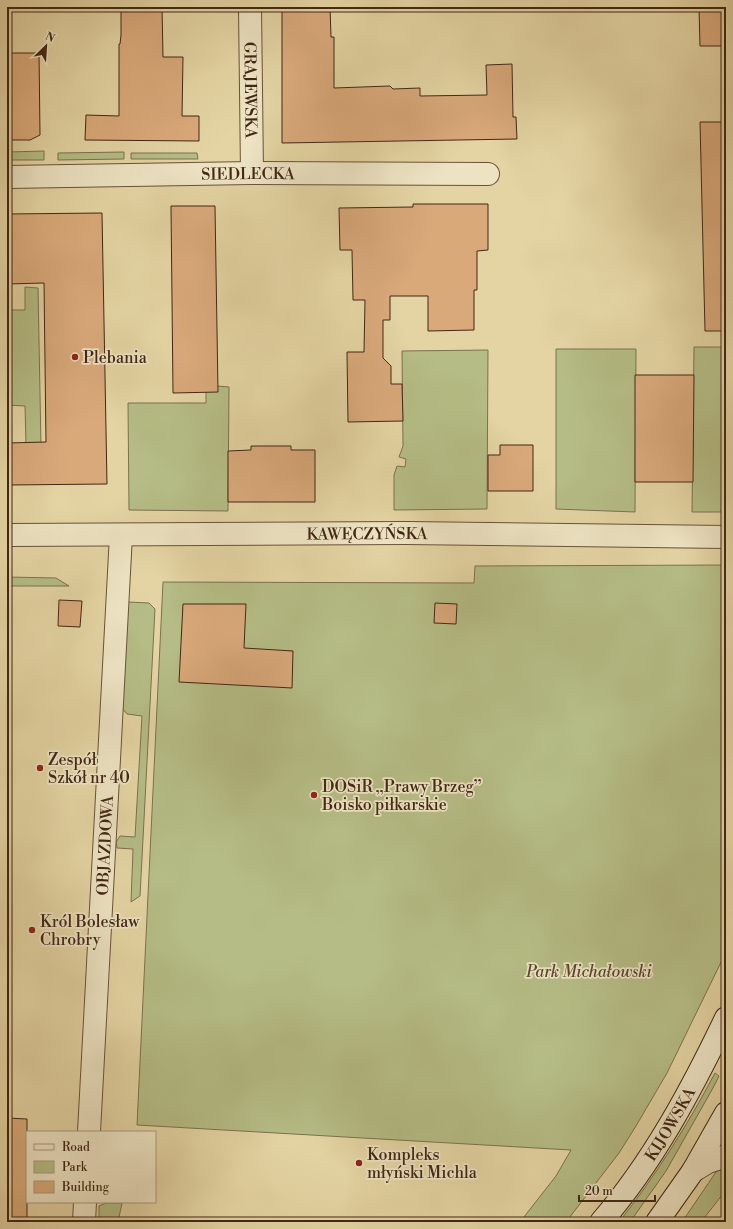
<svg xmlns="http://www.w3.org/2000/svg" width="733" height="1229" viewBox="0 0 733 1229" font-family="'Libre Bodoni',serif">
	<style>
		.green { fill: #b5bc85; stroke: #7c724e }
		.building { fill: #d9a97a; stroke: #422716 }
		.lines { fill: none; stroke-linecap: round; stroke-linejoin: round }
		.street-casing { stroke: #6a5239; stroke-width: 24 }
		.secondary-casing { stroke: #422716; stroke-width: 24 }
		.street { stroke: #ede3c3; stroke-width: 22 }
		.secondary { stroke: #ede3c3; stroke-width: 22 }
		.poi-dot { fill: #8f2418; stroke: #ede3c3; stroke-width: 1.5 }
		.labels { text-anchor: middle; stroke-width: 3.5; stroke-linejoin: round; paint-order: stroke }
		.street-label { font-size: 16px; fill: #422716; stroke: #ede3c3 }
		.poi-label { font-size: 16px; fill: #422716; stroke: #ede3c3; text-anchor: start }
		.park-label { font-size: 16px; font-style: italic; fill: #59452c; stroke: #ede3c3 }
	</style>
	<rect width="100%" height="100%" fill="#e4d4a3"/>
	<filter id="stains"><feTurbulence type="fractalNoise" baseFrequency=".005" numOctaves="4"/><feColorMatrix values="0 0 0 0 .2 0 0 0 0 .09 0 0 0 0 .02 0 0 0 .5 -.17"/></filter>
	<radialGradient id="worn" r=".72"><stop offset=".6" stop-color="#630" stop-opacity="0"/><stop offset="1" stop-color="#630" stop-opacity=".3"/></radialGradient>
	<!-- green -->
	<path class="green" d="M 44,151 L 44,160 L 7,160 L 7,152 Z
		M 124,152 L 124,159 L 58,160 L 58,153 Z
		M 131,153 L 197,153 L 198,159 L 131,159 Z
		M 25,287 L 38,288 L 41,447 L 26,446 L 25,406 L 7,405 L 7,310 L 25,310 Z
		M 694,347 L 726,347 L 726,512 L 692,512 Z
		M 556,349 L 636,349 L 635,512 L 556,509 Z
		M 488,350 L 487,509 L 394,510 L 394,475 L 397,466 L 405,467 L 406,459 L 399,457 L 403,446 L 402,351 Z
		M 217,386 L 229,387 L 228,511 L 129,510 L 128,403 L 206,403 L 206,392 Z
		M 726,565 L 726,952 L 667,1073 L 636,1126 L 619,1153 L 566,1222 L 520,1222 L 556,1176 L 571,1150 L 137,1125 L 163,582 L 474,583 L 475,566 Z
		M 7,577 L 56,578 L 69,586 L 7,586 Z
		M 128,602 L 149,603 L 155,609 L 140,896 L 131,902 L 133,849 L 117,848 L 116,842 L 120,836 L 135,837 L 142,716 L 127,714 L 122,708 Z
		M 715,1073 L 719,1076 L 713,1088 L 666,1171 L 630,1222 L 619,1222 C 656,1175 687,1126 715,1073 Z
		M 726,1166 L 726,1190 L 701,1222 L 682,1222 L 716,1172 Z
		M 106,1203 L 122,1203 L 118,1222 L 99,1222 L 99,1206 Z"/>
	<!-- building -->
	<path class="building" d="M 121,7 L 162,7 L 163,57 L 183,57 L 182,116 L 199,116 L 199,141 L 85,140 L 86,115 L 119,116 L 119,44 L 120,44 L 121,35 Z
		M 282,7 L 330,7 L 331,37 L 334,37 L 334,88 L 390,86 L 393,89 L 420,88 L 420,96 L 487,95 L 486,65 L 512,64 L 513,117 L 516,117 L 517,139 L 282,143 Z
		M 699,7 L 726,7 L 726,46 L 700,46 Z
		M 7,53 L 39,53 L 40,135 L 30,140 L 7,140 Z
		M 700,122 L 726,122 L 726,331 L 705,331 Z
		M 413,204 L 488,204 L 488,250 L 477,251 L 477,290 L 474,290 L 474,330 L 428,331 L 428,296 L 390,296 L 390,320 L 383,320 L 383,358 L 391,366 L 391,384 L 402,384 L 403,421 L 348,422 L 347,352 L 364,352 L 365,300 L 353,300 L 352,250 L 340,250 L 339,208 L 413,207 Z
		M 171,206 L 215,206 L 218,392 L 173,393 Z
		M 102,213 L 107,484 L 7,485 L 7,443 L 46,442 L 44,283 L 7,284 L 7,214 Z
		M 635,375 L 694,375 L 693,482 L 635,482 Z
		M 500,445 L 533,445 L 533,491 L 488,491 L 488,455 L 500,455 Z
		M 251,446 L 291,446 L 291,450 L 315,450 L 315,502 L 228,502 L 228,451 L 251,450 Z
		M 59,600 L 82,601 L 80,627 L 58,626 Z
		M 435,603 L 457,604 L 456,624 L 434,623 Z
		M 183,604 L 246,604 L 244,648 L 293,651 L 292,688 L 179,682 Z
		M 7,1118 L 27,1119 L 27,1222 L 7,1222 Z"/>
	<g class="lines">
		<!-- street casing -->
		<g class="street-casing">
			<g id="street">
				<path id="s1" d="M 250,7 L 252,173"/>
				<path id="s2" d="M 7,177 L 252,173 L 488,174"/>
				<path id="s3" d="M 7,535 L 406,533 L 726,537"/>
				<path id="s4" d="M 89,1132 L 121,535"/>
				<path d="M 693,1171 L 708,1162 L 726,1156"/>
				<path d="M 84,1222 L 85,1202"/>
			</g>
		</g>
		<!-- secondary casing -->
		<g class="secondary-casing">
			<g id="secondary">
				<path id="s5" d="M 601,1222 C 653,1162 692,1089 726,1018"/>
				<path d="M 657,1222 L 693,1171 L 726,1113"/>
			</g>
		</g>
		<!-- street -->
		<use href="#street" class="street"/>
		<!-- secondary -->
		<use href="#secondary" class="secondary"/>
	</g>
	<!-- markers -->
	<g class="poi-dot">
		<circle cx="75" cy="357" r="4"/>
		<circle cx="40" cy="768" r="4"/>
		<circle cx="314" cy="795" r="4"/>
		<circle cx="32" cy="930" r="4"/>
		<circle cx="359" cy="1163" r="4"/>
	</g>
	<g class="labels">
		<!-- street labels -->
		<g class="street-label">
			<text dy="6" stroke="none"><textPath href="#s1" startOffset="83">GRAJEWSKA</textPath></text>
			<text dy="6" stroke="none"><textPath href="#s2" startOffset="241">SIEDLECKA</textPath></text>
			<text dy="6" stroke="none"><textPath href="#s3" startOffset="360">KAWĘCZYŃSKA</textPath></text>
			<text dy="6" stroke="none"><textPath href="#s4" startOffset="287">OBJAZDOWA</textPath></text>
			<text dy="6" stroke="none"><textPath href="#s5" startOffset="120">KIJOWSKA</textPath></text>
		</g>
		<!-- poi labels -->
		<g class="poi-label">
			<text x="83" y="363">Plebania</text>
			<text x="48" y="765">Zespół<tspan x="48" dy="18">Szkół nr 40</tspan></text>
			<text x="322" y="792">DOSiR „Prawy Brzeg”<tspan x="322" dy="18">Boisko piłkarskie</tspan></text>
			<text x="40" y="927">Król Bolesław<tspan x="40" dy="18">Chrobry</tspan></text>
			<text x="367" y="1160">Kompleks<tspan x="367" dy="18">młyński Michla</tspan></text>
		</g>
		<!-- park labels -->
		<g class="park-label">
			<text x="589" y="977">Park Michałowski</text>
		</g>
	</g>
	<!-- margin -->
	<rect width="733" height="1229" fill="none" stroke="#e4d4a3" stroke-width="24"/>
	<rect x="8" y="8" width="717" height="1213" fill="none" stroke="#422716" stroke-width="2"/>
	<rect x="12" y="12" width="709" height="1205" fill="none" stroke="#422716"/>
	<!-- legend -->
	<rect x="26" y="1131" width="130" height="72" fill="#ede3c3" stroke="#a9987e"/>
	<rect x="34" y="1144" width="20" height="6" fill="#ede3c3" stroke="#a9987e"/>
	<text x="62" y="1151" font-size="12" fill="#422716">Road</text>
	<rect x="34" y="1161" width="20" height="12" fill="#b5bc85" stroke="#a9987e"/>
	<text x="62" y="1171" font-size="12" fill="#422716">Park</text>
	<rect x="34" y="1181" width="20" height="12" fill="#d9a97a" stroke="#a9987e"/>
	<text x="62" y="1191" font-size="12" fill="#422716">Building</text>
	<!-- north arrow -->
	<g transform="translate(46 46) rotate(25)" stroke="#ede3c3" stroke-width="3" paint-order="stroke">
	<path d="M0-3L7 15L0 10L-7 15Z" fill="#422716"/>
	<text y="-6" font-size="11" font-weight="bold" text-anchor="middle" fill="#422716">N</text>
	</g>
	<!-- scale -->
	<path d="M579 1195v6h76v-6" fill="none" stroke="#422716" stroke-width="2"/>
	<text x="585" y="1195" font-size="12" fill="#422716" stroke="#ede3c3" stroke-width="3" paint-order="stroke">20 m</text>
	<rect width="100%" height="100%" filter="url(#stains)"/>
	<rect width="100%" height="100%" fill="url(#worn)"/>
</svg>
